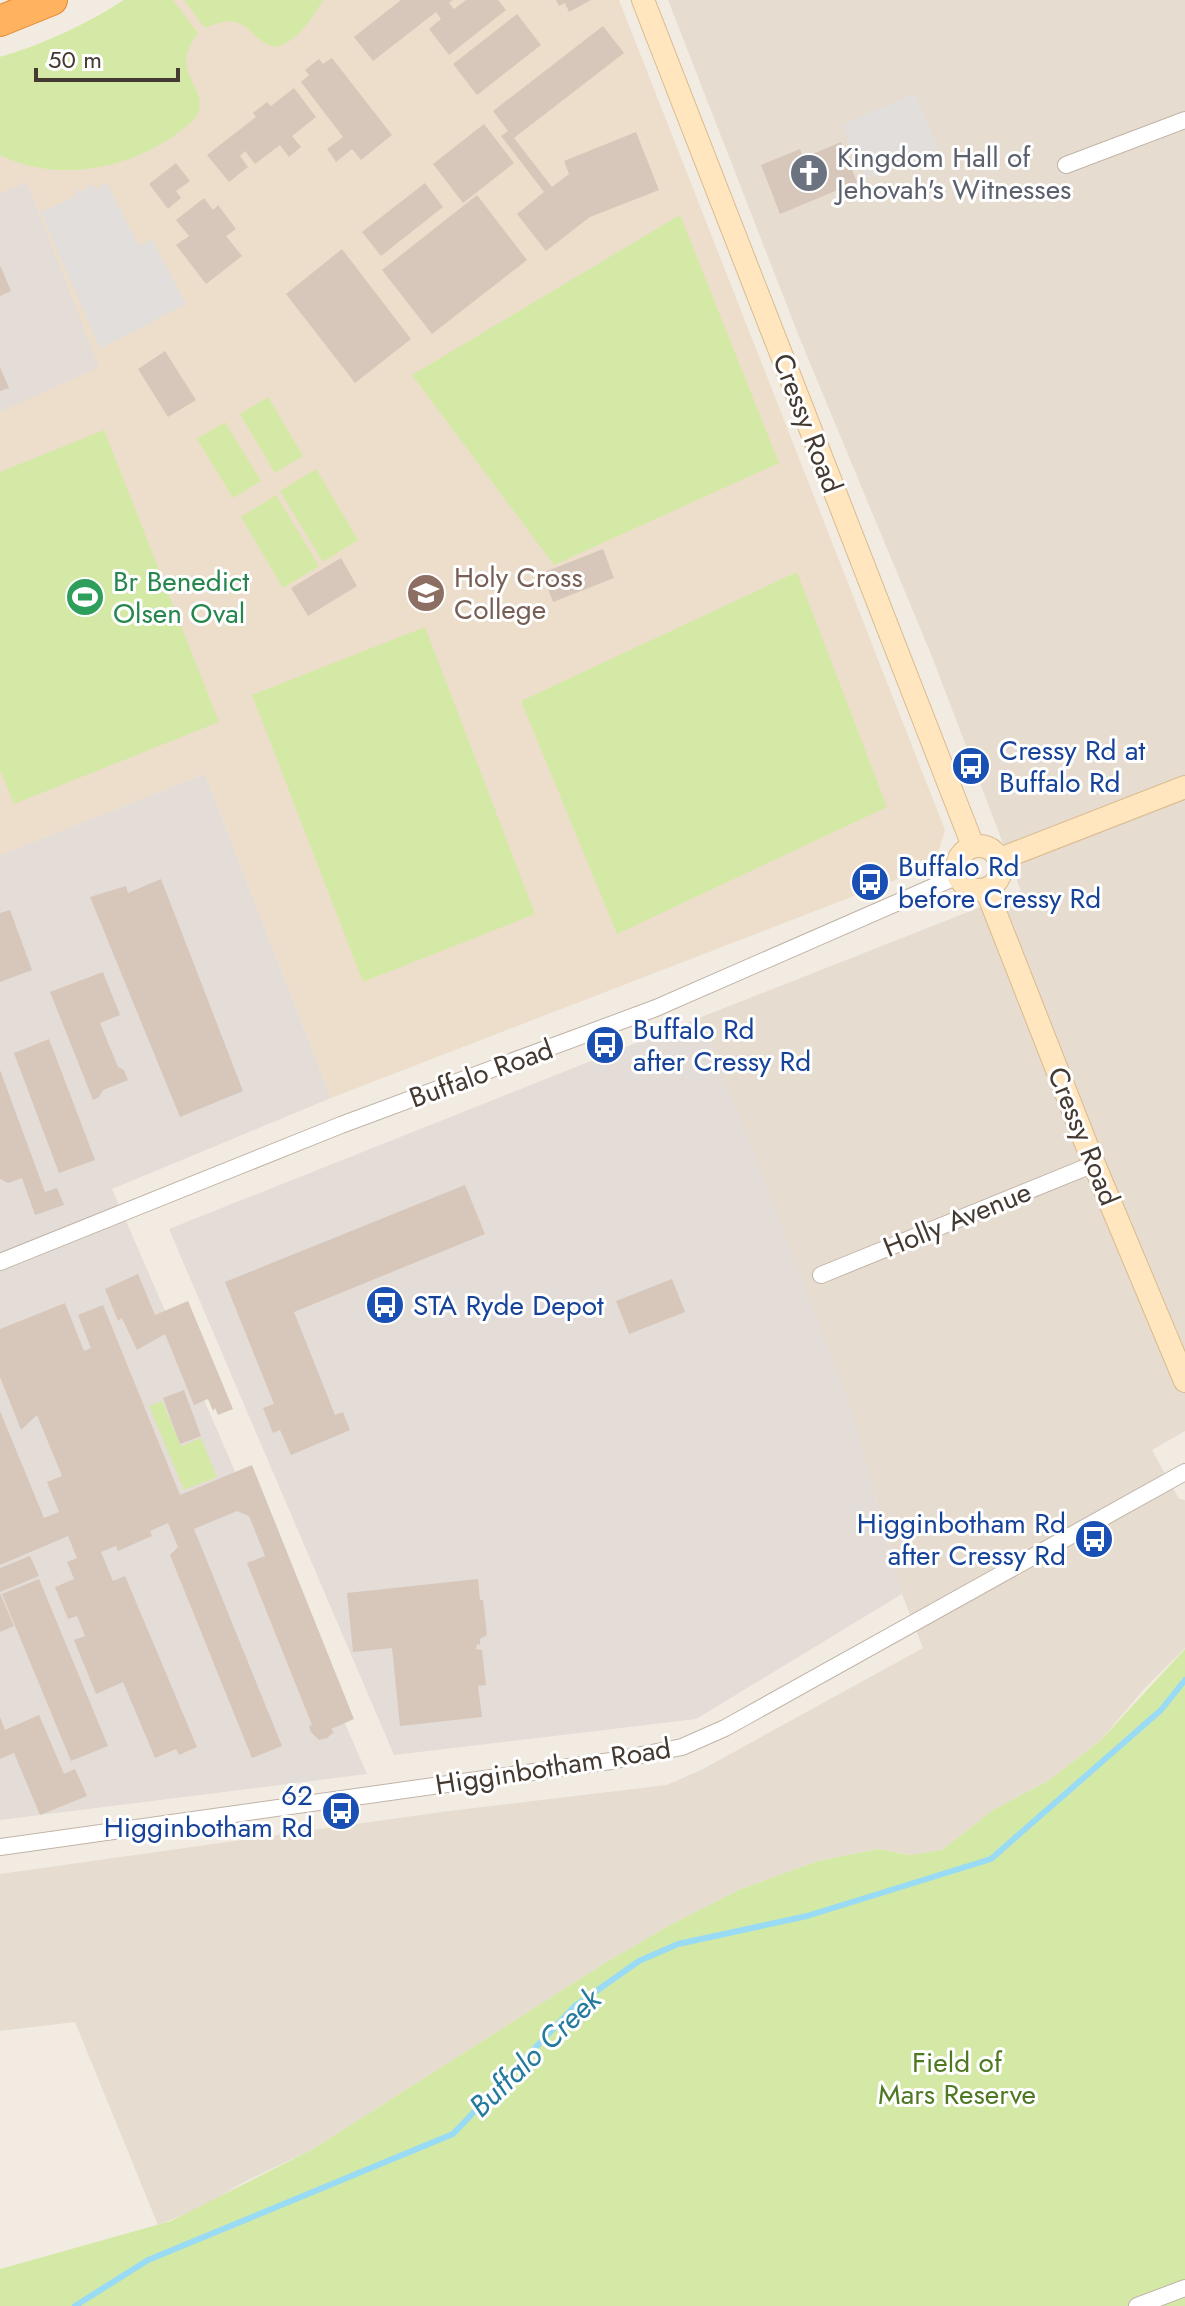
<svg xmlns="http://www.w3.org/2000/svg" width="1185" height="2306" viewBox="0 0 1185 2306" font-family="Jost,sans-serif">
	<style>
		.residential { fill: #e6dccf }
		.industrial { fill: #e4dcd7 }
		.education { fill: #ecdeca }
		.green { fill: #d5e9a7 }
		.parking { fill: #e2dedb }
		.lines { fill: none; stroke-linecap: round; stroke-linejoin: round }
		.stream { stroke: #99dbf4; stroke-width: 6 }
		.building { fill: #d7c7ba }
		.street-casing { stroke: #c1b4a7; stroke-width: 18 }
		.secondary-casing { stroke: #d9bb90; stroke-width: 24 }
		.highway-casing { stroke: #e68528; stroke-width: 32 }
		.street { stroke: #fff; stroke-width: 16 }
		.secondary { stroke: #ffe6bf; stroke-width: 22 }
		.highway { stroke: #ffb360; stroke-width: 30 }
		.labels { text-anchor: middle; stroke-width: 6; stroke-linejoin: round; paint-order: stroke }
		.worship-label { font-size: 28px; fill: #5b616d; stroke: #fff; text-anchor: start }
		.street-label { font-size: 28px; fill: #443a32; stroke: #fff }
		.education-label { font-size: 28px; fill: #785e54; stroke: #fff; text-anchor: start }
		.leisure-label { font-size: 28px; fill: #27864d; stroke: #fff; text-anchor: start }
		.transit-label { font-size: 28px; fill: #164399; stroke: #fff; text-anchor: start }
		.park-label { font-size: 28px; fill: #4f7823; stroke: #fff }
		.water-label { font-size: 30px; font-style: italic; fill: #247a9c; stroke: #fff }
	</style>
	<rect width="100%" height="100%" fill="#f2ebe2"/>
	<!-- residential -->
	<path class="residential" d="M 668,0 L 1185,0 L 1185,1431 L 1152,1450 L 1179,1499 L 1185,1500 L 1185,1648 L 1144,1689 L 1100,1741 L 1048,1781 L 993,1810 L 942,1850 L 914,1855 L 877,1849 L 818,1861 L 741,1889 L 670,1925 L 605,1963 L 313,2149 L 242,2183 L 203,2207 L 158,2225 L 75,2022 L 0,2031 L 0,1874 L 449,1811 L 667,1785 L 703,1769 L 923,1648 L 902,1594 L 851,1408 L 747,1135 L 699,1018 L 1021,891 L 933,659 L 800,339 Z"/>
	<!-- industrial -->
	<path class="industrial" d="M 27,182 L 100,368 L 0,412 L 0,193 Z
		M 205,774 L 331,1098 L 112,1189 L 367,1774 L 0,1820 L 0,855 Z
		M 699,1018 L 747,1135 L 851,1408 L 902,1594 L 696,1719 L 394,1755 L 169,1229 Z"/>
	<!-- education -->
	<path class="education" d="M 124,0 L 619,0 L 945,830 L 934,865 L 331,1098 L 205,774 L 0,855 L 0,412 L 99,367 L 27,182 L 0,193 L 0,57 L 35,47 L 96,19 Z"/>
	<!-- green -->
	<path class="green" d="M 124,0 L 173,0 L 198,33 C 167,73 209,86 198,113 C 195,122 183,128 176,134 C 128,170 55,183 0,155 L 0,57 C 44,44 85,25 124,0 Z
		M 184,0 L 323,0 C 313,17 295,45 274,47 C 245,37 248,9 205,28 Z
		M 680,215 L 779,463 L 554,565 L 412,375 Z
		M 268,397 L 303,456 L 275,473 L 240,414 Z
		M 225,422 L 261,481 L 233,498 L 197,439 Z
		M 104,430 L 219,722 L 14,804 L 0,770 L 0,472 Z
		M 316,469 L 358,540 L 323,562 L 280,491 Z
		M 276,495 L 319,566 L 283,588 L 241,517 Z
		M 797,572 L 887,807 L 617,934 L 521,701 Z
		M 425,627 L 535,914 L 363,982 L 252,695 Z
		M 162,1401 L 181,1446 L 201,1438 L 217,1477 L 184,1490 L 149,1406 Z
		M 1185,1649 L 1185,2306 L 0,2306 L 0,2269 L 171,2221 L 313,2149 L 605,1963 L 670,1925 L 741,1889 L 818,1861 L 878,1849 L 911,1855 L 942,1850 L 993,1810 L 1048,1781 L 1100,1741 Z"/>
	<!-- parking -->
	<path class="parking" d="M 915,93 L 938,148 L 866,179 L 842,125 Z
		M 107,183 L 139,246 L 152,239 L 186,304 L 100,349 L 41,212 L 74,197 L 78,189 L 85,191 L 88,184 L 97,188 Z"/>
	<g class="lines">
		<!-- stream -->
		<path class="stream" d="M 75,2306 L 148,2260 L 453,2134 L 575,2006 L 639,1961 L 678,1944 L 807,1916 L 991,1859 L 1161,1710 L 1185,1680"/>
	</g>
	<!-- building -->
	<path class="building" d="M 401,0 L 453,0 L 449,3 L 454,9 L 466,0 L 498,0 L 506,10 L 449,55 L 429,29 L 441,19 L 436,12 L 373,61 L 354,37 Z
		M 556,0 L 591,0 L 569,12 L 565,3 L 559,6 Z
		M 517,14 L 541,45 L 477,95 L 453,64 Z
		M 603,26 L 624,53 L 514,138 L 552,187 L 569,174 L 564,161 L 636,132 L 659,190 L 590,217 L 546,251 L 517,214 L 544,192 L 501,136 L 508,131 L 493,111 Z
		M 332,58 L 392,135 L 361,160 L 352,149 L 336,162 L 327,149 L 343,137 L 301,82 L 309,75 L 305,70 L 319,59 L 323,64 Z
		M 294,88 L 316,117 L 292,136 L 301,147 L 289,157 L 280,145 L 255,164 L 245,151 L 240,156 L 248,167 L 229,182 L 207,155 L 256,117 L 253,113 L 267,102 L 271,106 Z
		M 484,124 L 514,163 L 463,203 L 433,164 Z
		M 841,142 L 857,182 L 780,214 L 761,165 L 800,149 L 803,158 Z
		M 176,163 L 190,181 L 176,191 L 181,198 L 168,209 L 149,184 Z
		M 425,183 L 443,207 L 381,256 L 362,232 Z
		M 477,195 L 527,260 L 432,334 L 382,270 Z
		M 204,198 L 213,210 L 218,205 L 236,229 L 226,236 L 242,256 L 206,284 L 176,245 L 189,236 L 176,220 Z
		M 342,249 L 411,339 L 355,383 L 286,294 Z
		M 0,265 L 11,291 L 0,296 Z
		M 165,351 L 196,400 L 168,417 L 138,369 Z
		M 0,367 L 9,388 L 0,391 Z
		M 603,549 L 614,578 L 553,602 L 542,573 Z
		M 341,558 L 357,586 L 308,616 L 291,588 Z
		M 161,879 L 243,1091 L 180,1117 L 90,897 L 126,886 L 128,893 Z
		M 10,910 L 32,970 L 0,982 L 0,913 Z
		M 103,972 L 120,1015 L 100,1023 L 118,1067 L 124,1070 L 128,1080 L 103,1090 L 99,1097 L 93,1100 L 50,992 Z
		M 49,1039 L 95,1160 L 59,1173 L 14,1053 Z
		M 0,1070 L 45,1192 L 57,1188 L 64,1205 L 35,1215 L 22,1178 L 8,1183 L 0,1179 Z
		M 465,1185 L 485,1234 L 294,1312 L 335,1415 L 343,1412 L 350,1430 L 291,1455 L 280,1430 L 273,1433 L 263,1408 L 274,1404 L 225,1282 Z
		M 138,1274 L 155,1315 L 188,1301 L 233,1409 L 218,1415 L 215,1408 L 213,1411 L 208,1399 L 194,1405 L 165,1334 L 137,1350 L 122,1318 L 118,1321 L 105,1289 Z
		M 672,1279 L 685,1312 L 629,1334 L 616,1301 Z
		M 65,1303 L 84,1351 L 91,1348 L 78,1315 L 103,1305 L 180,1495 L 252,1465 L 354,1719 L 331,1729 L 334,1732 L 327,1738 L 319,1740 L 311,1732 L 309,1726 L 312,1725 L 247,1563 L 265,1556 L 249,1516 L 237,1511 L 194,1529 L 282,1746 L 252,1758 L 170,1555 L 178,1547 L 168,1523 L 150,1531 L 152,1536 L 118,1551 L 116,1546 L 101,1552 L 113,1581 L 125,1576 L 197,1747 L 179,1755 L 176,1749 L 155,1758 L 123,1682 L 96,1694 L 74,1640 L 85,1636 L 77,1616 L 68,1619 L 55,1587 L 74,1579 L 67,1562 L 77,1558 L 68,1536 L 0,1565 L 0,1411 L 44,1518 L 59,1512 L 47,1482 L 62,1476 L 37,1415 L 21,1430 L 0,1377 L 0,1329 Z
		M 184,1390 L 201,1436 L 180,1444 L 163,1398 Z
		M 30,1556 L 39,1576 L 0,1592 L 0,1568 Z
		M 39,1579 L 108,1746 L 71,1761 L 2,1594 Z
		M 478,1579 L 480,1600 L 483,1600 L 487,1635 L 480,1639 L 480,1645 L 477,1644 L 476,1649 L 482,1650 L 486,1685 L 478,1686 L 482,1717 L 400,1726 L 392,1648 L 353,1652 L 347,1593 Z
		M 0,1593 L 14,1626 L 0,1632 Z
		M 39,1715 L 64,1774 L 75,1769 L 87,1796 L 40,1815 L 14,1753 L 0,1759 L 0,1717 L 5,1730 Z"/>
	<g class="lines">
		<!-- street casing -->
		<g class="street-casing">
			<path id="street" d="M 1066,165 L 1185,120
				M 0,1262 L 341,1125 L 656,1008 L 958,876
				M 821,1275 L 1094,1164
				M 0,1847 L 611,1761 L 682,1747 L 725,1728 L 1185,1472
				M 1137,2306 L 1185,2288"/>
		</g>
		<!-- secondary casing -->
		<g class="secondary-casing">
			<path id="secondary" d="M 643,0 L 973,846
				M957 868a22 22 0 1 1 44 0a22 22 0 1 1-44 0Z
				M 1000,859 L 1185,787
				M 986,889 L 1094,1164 L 1185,1381"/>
		</g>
		<!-- highway casing -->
		<g class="highway-casing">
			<path id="highway" d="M 0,21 L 52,0"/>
		</g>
		<!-- street -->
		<use href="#street" class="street"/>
		<!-- secondary -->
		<use href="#secondary" class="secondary"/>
		<!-- highway -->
		<use href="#highway" class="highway"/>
	</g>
	<!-- icons -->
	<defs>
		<g id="church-disc" transform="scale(2)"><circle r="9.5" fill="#6b7280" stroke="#fff"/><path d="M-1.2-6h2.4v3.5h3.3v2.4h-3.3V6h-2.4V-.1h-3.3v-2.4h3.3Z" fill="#fff"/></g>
		<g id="school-disc" transform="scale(2)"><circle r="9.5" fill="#8d6e63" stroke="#fff"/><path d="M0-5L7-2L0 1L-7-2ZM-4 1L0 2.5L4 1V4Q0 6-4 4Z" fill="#fff"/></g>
		<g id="stadium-disc" transform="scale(2)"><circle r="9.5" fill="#2e9e5b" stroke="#fff"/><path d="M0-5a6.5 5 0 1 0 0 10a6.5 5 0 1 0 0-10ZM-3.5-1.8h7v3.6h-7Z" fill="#fff"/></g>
		<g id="bus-disc" transform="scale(2)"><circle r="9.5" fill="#1a4fb4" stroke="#fff"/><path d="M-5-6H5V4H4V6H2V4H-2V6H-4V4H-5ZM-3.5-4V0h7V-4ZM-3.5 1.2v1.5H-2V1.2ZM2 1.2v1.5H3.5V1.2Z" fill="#fff"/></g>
	</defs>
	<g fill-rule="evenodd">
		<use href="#church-disc" x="809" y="173"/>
		<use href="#school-disc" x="426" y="593"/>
		<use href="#stadium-disc" x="85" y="597"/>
		<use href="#bus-disc" x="971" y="766"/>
		<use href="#bus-disc" x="870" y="882"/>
		<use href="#bus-disc" x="605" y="1045"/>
		<use href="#bus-disc" x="385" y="1305"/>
		<use href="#bus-disc" x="1094" y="1539"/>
		<use href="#bus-disc" x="341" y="1811"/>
	</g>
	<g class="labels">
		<!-- worship labels -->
		<g class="worship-label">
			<text x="837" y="167">Kingdom Hall of<tspan x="837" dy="32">Jehovah's Witnesses</tspan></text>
		</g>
		<!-- street labels -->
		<g class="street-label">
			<text transform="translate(808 423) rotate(69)" y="10">Cressy Road</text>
			<text transform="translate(481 1073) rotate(-20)" y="10">Buffalo Road</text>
			<text transform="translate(1084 1136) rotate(68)" y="10">Cressy Road</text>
			<text transform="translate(957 1219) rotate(-22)" y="10">Holly Avenue</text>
			<text transform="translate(553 1766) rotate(-9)" y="10">Higginbotham Road</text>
		</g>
		<!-- education labels -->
		<g class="education-label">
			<text x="454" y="587">Holy Cross<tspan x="454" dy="32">College</tspan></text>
		</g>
		<!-- leisure labels -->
		<g class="leisure-label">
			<text x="113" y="591">Br Benedict<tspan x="113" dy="32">Olsen Oval</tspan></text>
		</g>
		<!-- transit labels -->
		<g class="transit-label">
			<text x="999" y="760">Cressy Rd at<tspan x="999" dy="32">Buffalo Rd</tspan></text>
			<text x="898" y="876">Buffalo Rd<tspan x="898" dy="32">before Cressy Rd</tspan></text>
			<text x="633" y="1039">Buffalo Rd<tspan x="633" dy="32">after Cressy Rd</tspan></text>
			<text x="413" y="1315">STA Ryde Depot</text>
			<text x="1066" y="1533" text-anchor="end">Higginbotham Rd<tspan x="1066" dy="32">after Cressy Rd</tspan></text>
			<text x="313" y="1805" text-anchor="end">62<tspan x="313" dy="32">Higginbotham Rd</tspan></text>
		</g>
		<!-- park labels -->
		<g class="park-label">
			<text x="957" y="2072">Field of<tspan x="957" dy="32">Mars Reserve</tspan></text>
		</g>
		<!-- water labels -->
		<g class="water-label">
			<text transform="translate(535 2053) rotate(-44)" y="10">Buffalo Creek</text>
		</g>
	</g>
	<!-- scale -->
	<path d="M36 68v12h142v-12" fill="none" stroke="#443a32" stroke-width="4"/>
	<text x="48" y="68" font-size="24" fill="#443a32" stroke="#ffffff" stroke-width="6" paint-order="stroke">50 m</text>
</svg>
